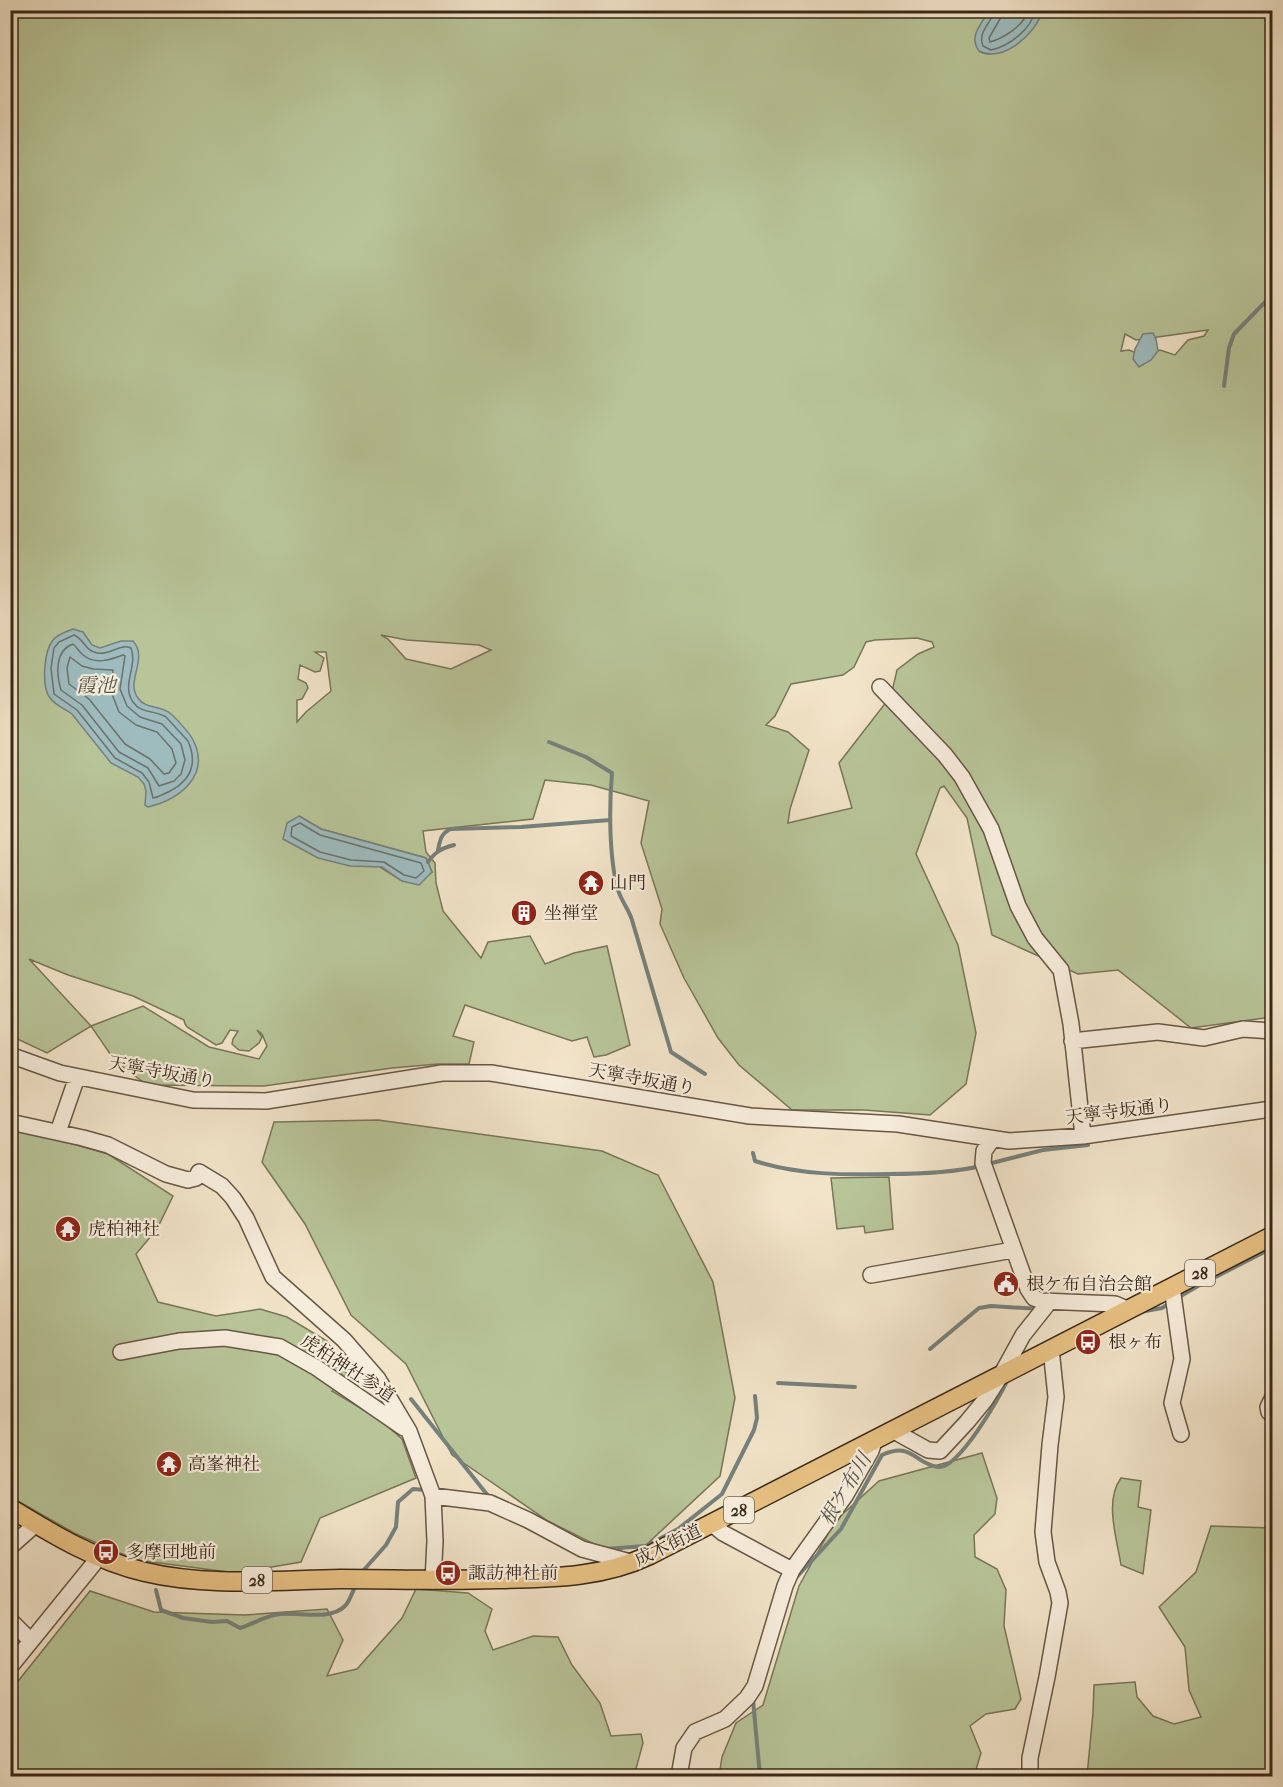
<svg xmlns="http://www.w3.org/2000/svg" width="1283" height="1787" viewBox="0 0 1283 1787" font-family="'IM FELL French Canon','Noto Serif JP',serif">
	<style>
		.green { fill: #b8c599; stroke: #787658; stroke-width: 1.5; fill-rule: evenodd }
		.water { fill: #9ebcbf; stroke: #76817c; stroke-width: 1.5 }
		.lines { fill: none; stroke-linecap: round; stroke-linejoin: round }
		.shore { stroke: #6c726b; stroke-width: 1.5 }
		.stream { stroke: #76817c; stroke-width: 4 }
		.minor-casing { stroke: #675744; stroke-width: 18 }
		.major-casing { stroke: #392817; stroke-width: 21 }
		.minor { stroke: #f7eddc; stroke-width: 15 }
		.major { stroke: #e9c284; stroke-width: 18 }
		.labels { text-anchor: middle; stroke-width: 4.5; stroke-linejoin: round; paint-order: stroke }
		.shield { fill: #f7eddc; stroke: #726352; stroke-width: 1.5 }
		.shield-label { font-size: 16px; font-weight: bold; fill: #392817 }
		.poi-label { font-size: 18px; fill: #392817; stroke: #f7eddc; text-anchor: start }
		.street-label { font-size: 18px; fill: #392817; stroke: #f7eddc }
		.water-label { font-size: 20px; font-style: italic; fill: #575449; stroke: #f7eddc }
	</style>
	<rect width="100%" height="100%" fill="#f2e4c9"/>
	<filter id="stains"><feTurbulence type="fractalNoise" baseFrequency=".00333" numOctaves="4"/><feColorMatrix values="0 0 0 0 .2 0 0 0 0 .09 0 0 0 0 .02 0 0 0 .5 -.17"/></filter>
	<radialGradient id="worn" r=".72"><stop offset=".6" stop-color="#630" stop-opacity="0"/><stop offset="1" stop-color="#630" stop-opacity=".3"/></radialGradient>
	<!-- green -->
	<path class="green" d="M 10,11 L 1272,11 L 1272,1017 L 1191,1028 L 1118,970 L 1078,974 L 992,935 L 967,818 L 944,786 L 940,788 L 916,854 L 958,945 L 976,1033 L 966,1084 L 930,1115 L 864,1110 L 792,1110 L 739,1065 L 718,1038 L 684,978 L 660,924 L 662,909 L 641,843 L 649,801 L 591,785 L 545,780 L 533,819 L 423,831 L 426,852 L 435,863 L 436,883 L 443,911 L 481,958 L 488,942 L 530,936 L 545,964 L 574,953 L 607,946 L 630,1045 L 606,1055 L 594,1057 L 587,1037 L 572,1041 L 465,1005 L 453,1036 L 474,1042 L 469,1064 L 438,1064 L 392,1068 L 264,1086 L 147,1085 L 115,1061 L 91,1026 L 47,1053 L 11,1036 ZM 1208,330 L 1204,336 L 1188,340 L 1175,355 L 1160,350 L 1144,356 L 1129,350 L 1121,351 L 1125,334 L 1136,340 ZM 381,635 L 407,640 L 479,645 L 491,650 L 451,669 L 406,659 L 388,639 ZM 917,638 L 932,642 L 934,647 L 918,654 L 897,670 L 891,696 L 839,763 L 852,808 L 788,823 L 790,809 L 809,750 L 788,732 L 766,725 L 775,716 L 791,684 L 843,675 L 854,667 L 866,642 L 875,640 ZM 315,652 L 326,652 L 331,691 L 306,712 L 297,722 L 297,700 L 302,699 L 308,688 L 306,683 L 298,679 L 300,665 L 315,672 L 320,671 L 324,658 ZM 299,816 L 321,829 L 426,858 L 432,872 L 402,881 ZM 29,959 L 68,975 L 133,996 L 184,1020 L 185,1024 L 187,1027 L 216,1045 L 222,1043 L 230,1030 L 238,1031 L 233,1039 L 232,1044 L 239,1050 L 249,1051 L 259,1043 L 262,1037 L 257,1030 L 262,1034 L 267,1046 L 259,1059 L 209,1047 L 143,1006 L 91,1026 Z
		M 378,1120 L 602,1151 L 658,1175 L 713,1282 L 735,1398 L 720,1476 L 646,1545 L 608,1551 L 548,1521 L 452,1455 L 406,1364 L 351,1315 L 305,1224 L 262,1162 L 274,1122 Z
		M 10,1126 L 108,1154 L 173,1196 L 157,1229 L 136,1254 L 158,1302 L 216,1316 L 260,1309 L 287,1317 L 327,1341 L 347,1374 L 332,1391 L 379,1419 L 402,1439 L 416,1478 L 320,1518 L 301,1562 L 236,1573 L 136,1560 L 76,1534 L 16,1500 L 10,1487 Z
		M 889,1177 L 893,1229 L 865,1233 L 864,1226 L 837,1229 L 831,1178 Z
		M 982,1453 L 997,1498 L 995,1514 L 974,1535 L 975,1557 L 997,1569 L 1006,1590 L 1004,1626 L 1021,1699 L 1015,1709 L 986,1714 L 970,1726 L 981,1753 L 974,1776 L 719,1776 L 722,1757 L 736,1723 L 763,1705 L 799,1586 L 835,1521 L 879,1481 Z
		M 1121,1478 L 1141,1481 L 1138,1507 L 1151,1510 L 1143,1574 L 1121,1565 C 1117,1539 1104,1501 1121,1478 Z
		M 1211,1526 L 1272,1528 L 1272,1776 L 1087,1776 L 1093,1713 L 1094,1685 L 1135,1682 L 1137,1697 L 1153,1716 L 1174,1724 L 1201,1717 L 1189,1690 L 1185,1647 L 1159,1607 L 1196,1572 Z
		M 416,1589 L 468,1593 L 492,1609 L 485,1631 L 493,1650 L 533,1636 L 558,1637 L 572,1665 L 600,1703 L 611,1736 L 641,1734 L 643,1743 L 634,1776 L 11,1776 L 11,1690 L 90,1591 L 154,1612 L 245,1615 L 327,1609 L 343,1640 L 327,1676 L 357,1669 L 402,1618 Z"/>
	<!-- water -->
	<path class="water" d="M 989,11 L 989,10 L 1042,11 C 1037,33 1002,64 979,51 C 968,36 982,23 989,11 Z
		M 1153,333 L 1156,339 L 1158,351 L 1151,360 L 1139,367 L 1133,359 L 1135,349 L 1143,334 Z
		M 73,629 L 83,632 L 92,645 L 100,648 L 121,641 L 133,641 C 149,659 125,681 138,698 C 146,710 162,705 171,714 C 175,717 190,734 192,738 C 212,774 181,799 148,807 L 145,805 L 146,791 L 144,784 L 138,777 L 111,763 L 72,714 C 65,709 55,705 50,698 C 41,686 44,651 53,640 C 58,634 66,632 73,629 Z
		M 299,816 L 321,829 L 426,858 L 432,872 L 419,885 L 402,881 L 382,867 L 350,866 L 318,858 L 283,839 L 287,823 Z"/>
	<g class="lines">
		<!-- shore -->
		<path class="shore" d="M 994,10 C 992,24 977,31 983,46 L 991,50 C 1009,46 1032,29 1035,10
			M 1002,10 L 1000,19 L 989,38 L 990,42 C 1004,38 1025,25 1028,10
			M 74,635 C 84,639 85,651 97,653 C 110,656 119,643 131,648 C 138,666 121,685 133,702 C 141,714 155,710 166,717 C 168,719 186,739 188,741 C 198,764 191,780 170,791 C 164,794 159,797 153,798 L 149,782 L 142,773 L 115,758 L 77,710 L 54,694 L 51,668 L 54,648 L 59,642 Z
			M 73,644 C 77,647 79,652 83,655 C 95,665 110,660 123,655 L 125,656 L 120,689 L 127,706 L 140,717 L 162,724 L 181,744 L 185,760 L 181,774 L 174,781 L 159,786 L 148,768 L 119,752 L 82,705 L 61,690 C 56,673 55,650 73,644 Z
			M 70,657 L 82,666 L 93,669 L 113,670 L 112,694 L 119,712 L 136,725 L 157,732 L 172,749 L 176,763 L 169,773 L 164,774 L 150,759 L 125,744 L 89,699 L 69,684 L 67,668 Z
			M 300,823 L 320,835 L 421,863 L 424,871 L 416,878 L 404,875 L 384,862 L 351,860 L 320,852 L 291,836 L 292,827 Z"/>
		<!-- stream -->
		<path class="stream" d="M 1224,386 L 1229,348 L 1234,334 L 1272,295
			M 549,742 L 586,757 L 612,773 C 609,806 609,859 618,890 C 621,900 629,910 632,920 L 671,1052 L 705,1074
			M 438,850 C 440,840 441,833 451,829 L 521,827 L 610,820
			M 428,862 C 435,852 442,848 454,845
			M 753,1153 L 755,1161 C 799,1175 844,1175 889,1174 C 920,1174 951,1173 981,1166
			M 988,1164 L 1043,1150 L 1088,1145
			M 1179,1297 L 1198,1286 L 1272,1248
			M 1140,1312 L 1162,1308 L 1170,1303
			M 930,1349 L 979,1308 L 991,1306 L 1040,1309
			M 778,1383 L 855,1387
			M 411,1399 L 489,1497
			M 604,1549 L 646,1546 L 678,1529 L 722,1494 L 754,1430 L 757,1418 L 755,1396
			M 362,1572 L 386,1545 L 396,1527 L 398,1502 L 413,1489 L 426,1490
			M 794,1580 L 841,1529 L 882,1455 C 913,1441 914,1464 938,1467 C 958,1470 1000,1397 1008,1379
			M 156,1590 L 161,1610 L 183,1618 L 212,1622 L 227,1621 L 240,1628 C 253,1624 267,1615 280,1614 C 299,1612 330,1621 345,1606 C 350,1601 353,1590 356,1585
			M 753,1700 L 760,1776"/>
		<!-- minor casing -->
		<g class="minor-casing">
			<path id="minor" d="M 880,687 L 945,755 L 962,777 L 991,829 L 1018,906 L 1035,938 L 1061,970 L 1071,1024 L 1083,1136
				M 1072,1041 L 1158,1032 L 1204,1038 L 1243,1029 L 1272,1031
				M 10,1055 L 60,1073 L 193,1100 L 266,1101 L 442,1073 L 491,1073 L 750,1116 L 898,1124 L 1009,1141 L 1083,1136 L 1272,1109
				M 10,1122 L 83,1138 L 108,1145 L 166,1174 L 188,1180 L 196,1178 L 199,1172 L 222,1186 L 233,1198 L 246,1218 L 273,1277 L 344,1340 L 378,1379 L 409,1431 L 433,1496 L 435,1541 L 433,1581
				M 58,1132 L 77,1077
				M 992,1140 L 984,1151 L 983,1163 L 1028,1289 L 1034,1298 L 1042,1301 L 1115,1304 L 1129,1310
				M 871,1275 L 1013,1250
				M 1172,1287 L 1182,1359 L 1172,1403 L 1181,1434
				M 121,1352 L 179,1341 L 225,1338 L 280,1347 L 317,1368 L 404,1428
				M 1272,1399 L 1268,1407 L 1269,1412 L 1272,1415
				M 892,1430 L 928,1450 L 940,1451 L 967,1422 L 985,1400 L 1001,1375 L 1023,1335 L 1050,1301
				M 433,1496 L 490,1503 L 528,1520 L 582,1549 L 634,1563
				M 712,1524 L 723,1533 L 792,1570
				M 10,1547 L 36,1524
				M 10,1620 L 31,1641
				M 10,1667 L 100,1556
				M 679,1776 L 684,1748 L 695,1732 L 725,1719 L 747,1698 L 755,1686 L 785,1586 L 792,1570 L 845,1496 L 871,1451 L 875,1439
				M 1030,1776 L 1030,1758 L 1047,1677 L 1060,1603 L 1058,1592 L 1047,1562 L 1043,1532 L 1050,1445 L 1056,1397 L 1051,1349"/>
		</g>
		<!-- major casing -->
		<g class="major-casing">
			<path id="major" d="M 10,1508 C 52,1534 97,1561 145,1572 C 208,1587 276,1580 340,1579 C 393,1579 446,1581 499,1579 C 551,1578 602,1578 650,1555 L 1272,1236"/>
		</g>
		<!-- minor -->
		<use href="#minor" class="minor"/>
		<!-- major -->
		<use href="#major" class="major"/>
	</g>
	<!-- icons -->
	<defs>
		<g id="temple-disc" transform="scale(1.35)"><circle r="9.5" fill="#8f2418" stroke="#f7eddc"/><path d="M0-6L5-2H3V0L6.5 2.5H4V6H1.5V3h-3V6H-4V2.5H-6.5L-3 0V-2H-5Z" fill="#fff"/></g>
		<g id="building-disc" transform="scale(1.35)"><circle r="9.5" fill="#8f2418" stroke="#f7eddc"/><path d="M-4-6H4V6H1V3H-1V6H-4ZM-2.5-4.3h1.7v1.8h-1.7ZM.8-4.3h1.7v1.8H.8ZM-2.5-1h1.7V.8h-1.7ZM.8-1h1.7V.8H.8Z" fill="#fff"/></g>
		<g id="civic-disc" transform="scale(1.35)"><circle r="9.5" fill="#8f2418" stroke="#f7eddc"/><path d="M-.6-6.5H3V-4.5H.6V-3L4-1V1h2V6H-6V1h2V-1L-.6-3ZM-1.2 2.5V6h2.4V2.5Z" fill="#fff"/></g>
		<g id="bus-disc" transform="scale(1.35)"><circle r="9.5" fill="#8f2418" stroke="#f7eddc"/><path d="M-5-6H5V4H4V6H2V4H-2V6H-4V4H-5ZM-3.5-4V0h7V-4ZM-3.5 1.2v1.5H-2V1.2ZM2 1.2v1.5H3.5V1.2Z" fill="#fff"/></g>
	</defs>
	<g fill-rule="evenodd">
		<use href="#temple-disc" x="591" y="883"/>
		<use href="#building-disc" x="524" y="913"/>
		<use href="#temple-disc" x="68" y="1229"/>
		<use href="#civic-disc" x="1006" y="1284"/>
		<use href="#bus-disc" x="1088" y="1342"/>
		<use href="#temple-disc" x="169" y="1464"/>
		<use href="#bus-disc" x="106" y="1552"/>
		<use href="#bus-disc" x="448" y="1573"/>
	</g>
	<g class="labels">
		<!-- shield labels -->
		<g class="shield">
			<rect x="1185" y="1260" width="30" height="26" rx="4.5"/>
			<rect x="724" y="1497" width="30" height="26" rx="4.5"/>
			<rect x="242" y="1567" width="30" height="26" rx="4.5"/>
		</g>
		<g class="shield-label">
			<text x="1200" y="1279">28</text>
			<text x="739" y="1516">28</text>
			<text x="257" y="1586">28</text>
		</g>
		<!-- poi labels -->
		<g class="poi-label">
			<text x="610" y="889">山門</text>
			<text x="544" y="919">坐禅堂</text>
			<text x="88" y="1235">虎柏神社</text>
			<text x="1026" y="1290">根ケ布自治会館</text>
			<text x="1108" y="1348">根ヶ布</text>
			<text x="188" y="1470">高峯神社</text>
			<text x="126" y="1558">多摩団地前</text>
			<text x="468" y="1579">諏訪神社前</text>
		</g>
		<!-- street labels -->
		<g class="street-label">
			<text transform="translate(162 1072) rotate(10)" y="6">天寧寺坂通り</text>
			<text transform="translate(642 1079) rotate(10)" y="6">天寧寺坂通り</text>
			<text transform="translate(1119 1111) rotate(-7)" y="6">天寧寺坂通り</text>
			<text transform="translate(348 1368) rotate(33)" y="6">虎柏神社参道</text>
			<text transform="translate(668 1545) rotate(-26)" y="6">成木街道</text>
		</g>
		<!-- water labels -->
		<g class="water-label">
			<text x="96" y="692">霞池</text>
			<text transform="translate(845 1489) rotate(-59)" y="7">根ケ布川</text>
		</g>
	</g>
	<!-- margin -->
	<rect width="1283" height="1787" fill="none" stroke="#f2e4c9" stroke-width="36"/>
	<rect x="12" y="12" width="1259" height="1763" fill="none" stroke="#392817" stroke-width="3"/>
	<rect x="18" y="18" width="1247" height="1751" fill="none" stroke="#392817" stroke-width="1.5"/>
	<rect width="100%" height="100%" filter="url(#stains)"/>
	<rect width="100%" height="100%" fill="url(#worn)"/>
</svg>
